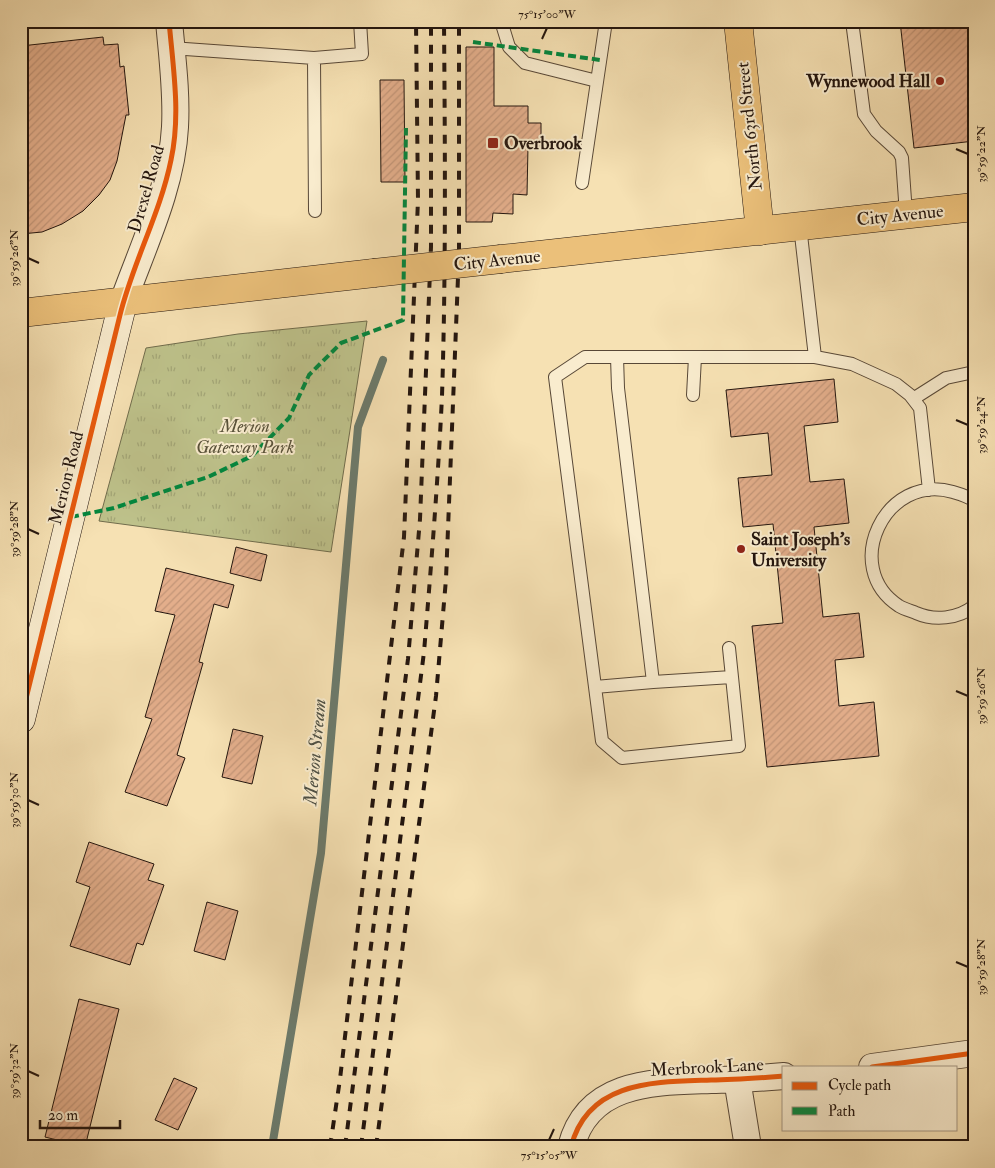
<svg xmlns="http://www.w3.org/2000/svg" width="995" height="1168" viewBox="0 0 995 1168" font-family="'IM FELL Double Pica',serif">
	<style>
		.grass { fill: url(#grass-tufts); stroke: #706c4c }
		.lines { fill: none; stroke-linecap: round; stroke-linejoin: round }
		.stream { stroke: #6c7a6b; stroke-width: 8 }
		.building { fill: url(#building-hatch); stroke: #23150e }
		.lane-casing { stroke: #584837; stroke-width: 14 }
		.street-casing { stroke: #584837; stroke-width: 28 }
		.secondary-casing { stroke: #23150e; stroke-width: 29 }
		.primary-casing { stroke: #23150e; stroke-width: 29 }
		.highway-casing { stroke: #23150e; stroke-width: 29 }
		.lane { stroke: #f9ecce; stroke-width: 12 }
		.street { stroke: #f9ecce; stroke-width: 26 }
		.secondary { stroke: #f9ecce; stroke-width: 28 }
		.primary { stroke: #ebc07a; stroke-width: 28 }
		.highway { stroke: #ebc07a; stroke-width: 28 }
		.rail { stroke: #23150e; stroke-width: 4; stroke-dasharray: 9 9; stroke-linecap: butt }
		.highway-bridge-casing { stroke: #23150e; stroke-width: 29; stroke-linecap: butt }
		.highway-bridge { stroke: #ebc07a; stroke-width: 28 }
		.quiet { stroke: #00873e; stroke-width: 4; stroke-dasharray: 8 4; stroke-linecap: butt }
		.cycleway-casing { stroke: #f9ecce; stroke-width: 8 }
		.cycleway { stroke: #e8590c; stroke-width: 5 }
		.ticks { fill: none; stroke: #23150e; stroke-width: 2 }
		.poi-dot { fill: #8f2418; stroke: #f9ecce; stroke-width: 2 }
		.labels { text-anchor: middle; stroke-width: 4; stroke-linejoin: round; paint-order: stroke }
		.poi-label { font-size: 18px; font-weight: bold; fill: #23150e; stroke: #f9ecce; text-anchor: start }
		.street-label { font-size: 18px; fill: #23150e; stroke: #f9ecce }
		.park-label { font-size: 18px; font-style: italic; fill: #59523a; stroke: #f9ecce }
		.water-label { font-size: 19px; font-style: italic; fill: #4e5044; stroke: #f9ecce }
		.neatline { fill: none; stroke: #23150e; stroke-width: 2 }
		.ticks-label { font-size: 12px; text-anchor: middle; fill: #23150e }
	</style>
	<defs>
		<pattern id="grass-tufts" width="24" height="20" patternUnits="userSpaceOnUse" patternTransform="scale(1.25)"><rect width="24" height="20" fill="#bec28b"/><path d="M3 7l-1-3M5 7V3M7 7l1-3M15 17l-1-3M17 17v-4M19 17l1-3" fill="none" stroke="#a3a677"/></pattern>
		<pattern id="building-hatch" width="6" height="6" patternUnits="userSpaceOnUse" patternTransform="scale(1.25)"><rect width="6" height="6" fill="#e3ae8b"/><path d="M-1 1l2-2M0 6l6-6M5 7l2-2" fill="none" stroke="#c29577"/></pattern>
	</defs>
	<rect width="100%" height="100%" fill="#f6e1b3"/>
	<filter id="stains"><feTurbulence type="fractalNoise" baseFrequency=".004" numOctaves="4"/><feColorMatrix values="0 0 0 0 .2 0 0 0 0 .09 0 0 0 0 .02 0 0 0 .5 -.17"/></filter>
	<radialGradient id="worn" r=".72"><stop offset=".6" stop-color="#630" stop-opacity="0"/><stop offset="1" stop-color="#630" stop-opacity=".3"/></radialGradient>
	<!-- grass -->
	<path class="grass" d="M 367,321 L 331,552 L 99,521 L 146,348 L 238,334 Z"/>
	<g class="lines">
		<!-- stream -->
		<path class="stream" d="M 272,1147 L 321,853 L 358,427 L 383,360"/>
	</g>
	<!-- building -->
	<path class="building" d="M 900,21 L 974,21 L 974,141 L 914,148 Z
		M 103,37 L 104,45 L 118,44 L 120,67 L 124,66 L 129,115 L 126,115 L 117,161 L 110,180 L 99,195 L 83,211 L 62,224 L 42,232 L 21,234 L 21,46 Z
		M 466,47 L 494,47 L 494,106 L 528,106 L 528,123 L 541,123 L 541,146 L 528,146 L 527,195 L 513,194 L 513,214 L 493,213 L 492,222 L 466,222 Z
		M 380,80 L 404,80 L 405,182 L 381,182 Z
		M 834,379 L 838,422 L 804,426 L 810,482 L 844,479 L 849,523 L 814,527 L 823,617 L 859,613 L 864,657 L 835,660 L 839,706 L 874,702 L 879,756 L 767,767 L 752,626 L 783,623 L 773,524 L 743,527 L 738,478 L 772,475 L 768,433 L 731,437 L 726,390 Z
		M 236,547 L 267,555 L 261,581 L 230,573 Z
		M 166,568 L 234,585 L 228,608 L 214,604 L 199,662 L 203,663 L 177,755 L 185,758 L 167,806 L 125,792 L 152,719 L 145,717 L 175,615 L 155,611 Z
		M 233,729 L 263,736 L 252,784 L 222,777 Z
		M 89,842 L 154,864 L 148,880 L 164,885 L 143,945 L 137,943 L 130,965 L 70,946 L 90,887 L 76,882 Z
		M 207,902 L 238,911 L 225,960 L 194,951 Z
		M 79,999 L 119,1009 L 85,1147 L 45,1137 Z
		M 174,1078 L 197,1088 L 178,1130 L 155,1120 Z"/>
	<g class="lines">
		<!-- lane casing -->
		<g class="lane-casing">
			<path id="lane" d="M 501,21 L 509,47 L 525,63 L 597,81
				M 852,21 L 864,114 L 876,131 L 899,152 L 902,158 L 906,214
				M 171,48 L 314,58 L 362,54 L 360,21
				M 314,58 L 315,211
				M 582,183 L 606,21
				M 800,226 L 815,357
				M 617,357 L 618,388 L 653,682 L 732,677 L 739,746 L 622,758 L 602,741 L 555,377 L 585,357 L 815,357 L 852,364 L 896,384 L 910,395 L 920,408 L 929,490
				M 693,395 L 695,357
				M 913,399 L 946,378 L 974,372
				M 974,501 C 968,496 960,494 953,492 C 885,472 840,568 899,606 C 904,609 911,611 916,613 C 934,621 958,619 974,606
				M 729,648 L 732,677
				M 595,687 L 653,682"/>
		</g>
		<!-- street casing -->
		<g class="street-casing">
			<path id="street" d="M 123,302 C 143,246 172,187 175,127 C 177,92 172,56 169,21
				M 872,1067 L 974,1053
				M 737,1079 L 748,1147
				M 571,1147 C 588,1080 656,1082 711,1080 C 735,1080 759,1078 784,1076"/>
		</g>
		<!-- secondary casing -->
		<g class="secondary-casing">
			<path id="secondary" d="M 21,719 L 123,302"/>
		</g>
		<!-- primary casing -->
		<g class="primary-casing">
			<path id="primary" d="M 738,21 L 760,231"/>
		</g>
		<!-- highway casing -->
		<g class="highway-casing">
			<path id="highway" d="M 501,259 L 974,207
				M 21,313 L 374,273"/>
		</g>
		<!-- lane -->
		<use href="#lane" class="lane"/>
		<!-- street -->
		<use href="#street" class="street"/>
		<!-- secondary -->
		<use href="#secondary" class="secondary"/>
		<!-- primary -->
		<use href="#primary" class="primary"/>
		<!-- highway -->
		<use href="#highway" class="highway"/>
		<!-- rail -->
		<path class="rail" d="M 330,1147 L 340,1079 L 404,537 L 418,200 L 416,21
			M 345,1147 L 408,659 L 420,519 L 431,247 L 431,21
			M 361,1147 L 424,652 C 431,567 438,481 442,396 C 446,271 445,146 444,21
			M 376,1147 L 436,696 L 446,579 L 459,252 L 459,21"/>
		<!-- highway-bridge casing -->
		<g class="highway-bridge-casing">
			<path id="highway-bridge" d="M 374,273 L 501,259"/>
		</g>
		<!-- highway-bridge -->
		<use href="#highway-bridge" class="highway-bridge"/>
		<!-- quiet -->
		<path class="quiet" d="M 473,42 L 600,60
			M 71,517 L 114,508 L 208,477 L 252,456 L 289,418 L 309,375 L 341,343 L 403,320 L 406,128"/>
		<!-- cycleway casing -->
		<g class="cycleway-casing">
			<path id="cycleway" d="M 21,719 C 54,584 87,449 120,315 C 133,262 160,214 171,160 C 181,115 173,67 169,21
				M 872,1067 L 974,1053
				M 571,1147 C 588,1080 656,1082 711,1080 C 735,1080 759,1078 784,1076"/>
		</g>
		<!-- cycleway -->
		<use href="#cycleway" class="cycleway"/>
	</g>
	<!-- ticks -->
	<path class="ticks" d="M 542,39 L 547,28M 956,149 L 968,154M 28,258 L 39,263M 956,420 L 968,425M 28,529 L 39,534M 956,691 L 968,696M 28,800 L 39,805M 956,962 L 968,967M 28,1071 L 39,1076M 549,1140 L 554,1129"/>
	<!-- markers -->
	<g class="poi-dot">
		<circle cx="940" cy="81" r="5"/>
		<rect x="487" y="137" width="12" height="12" rx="2.5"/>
		<circle cx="741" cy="549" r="5"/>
	</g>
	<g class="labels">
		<!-- poi labels -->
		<g class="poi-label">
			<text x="930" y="87" text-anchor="end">Wynnewood Hall</text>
			<text x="504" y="149">Overbrook</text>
			<text x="751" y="545">Saint Joseph's<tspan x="751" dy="21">University</tspan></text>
		</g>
		<!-- street labels -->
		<g class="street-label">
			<text transform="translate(749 126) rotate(-96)" y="6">North 63rd Street</text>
			<text transform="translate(146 189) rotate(-74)" y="6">Drexel Road</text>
			<text transform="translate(900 215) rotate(-6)" y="6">City Avenue</text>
			<text transform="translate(497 260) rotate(-6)" y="6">City Avenue</text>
			<text transform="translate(66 478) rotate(-76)" y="6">Merion Road</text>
			<text transform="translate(707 1067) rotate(-3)" y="6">Merbrook Lane</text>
		</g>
		<!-- park labels -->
		<g class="park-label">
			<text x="245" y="432">Merion<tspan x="245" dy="21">Gateway Park</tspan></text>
		</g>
		<!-- water labels -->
		<g class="water-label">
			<text transform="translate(314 752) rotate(-85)" y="7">Merion Stream</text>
		</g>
	</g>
	<!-- margin -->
	<rect width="995" height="1168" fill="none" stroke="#f6e1b3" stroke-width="55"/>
	<!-- legend -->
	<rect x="782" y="1066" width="175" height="65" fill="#f9ecce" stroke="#a39681"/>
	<rect x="792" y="1082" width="25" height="8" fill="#e8590c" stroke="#a39681"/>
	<text x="828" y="1090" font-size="15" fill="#23150e">Cycle path</text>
	<rect x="792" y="1107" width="25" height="8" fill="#00873e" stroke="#a39681"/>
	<text x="828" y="1116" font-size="15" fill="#23150e">Path</text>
	<!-- scale -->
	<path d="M40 1120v8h80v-8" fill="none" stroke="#23150e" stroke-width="2.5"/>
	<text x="48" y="1120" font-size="15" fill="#23150e" stroke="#f9ecce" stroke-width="4" paint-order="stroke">20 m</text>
	<rect x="28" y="28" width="940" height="1112" class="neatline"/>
	<g class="ticks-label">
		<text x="547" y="18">75°15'00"W</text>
		<text transform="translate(981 154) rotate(-90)" y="4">39°59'22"N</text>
		<text transform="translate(14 258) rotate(-90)" y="4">39°59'26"N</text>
		<text transform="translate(981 425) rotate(-90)" y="4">39°59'24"N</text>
		<text transform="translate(14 529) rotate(-90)" y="4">39°59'28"N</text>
		<text transform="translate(981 696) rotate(-90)" y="4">39°59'26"N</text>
		<text transform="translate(14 800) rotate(-90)" y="4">39°59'30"N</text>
		<text transform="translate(981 967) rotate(-90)" y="4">39°59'28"N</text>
		<text transform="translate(14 1071) rotate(-90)" y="4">39°59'32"N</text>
		<text x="549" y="1159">75°15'05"W</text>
	</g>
	<rect width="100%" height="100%" filter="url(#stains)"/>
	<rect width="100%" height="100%" fill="url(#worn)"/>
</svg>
